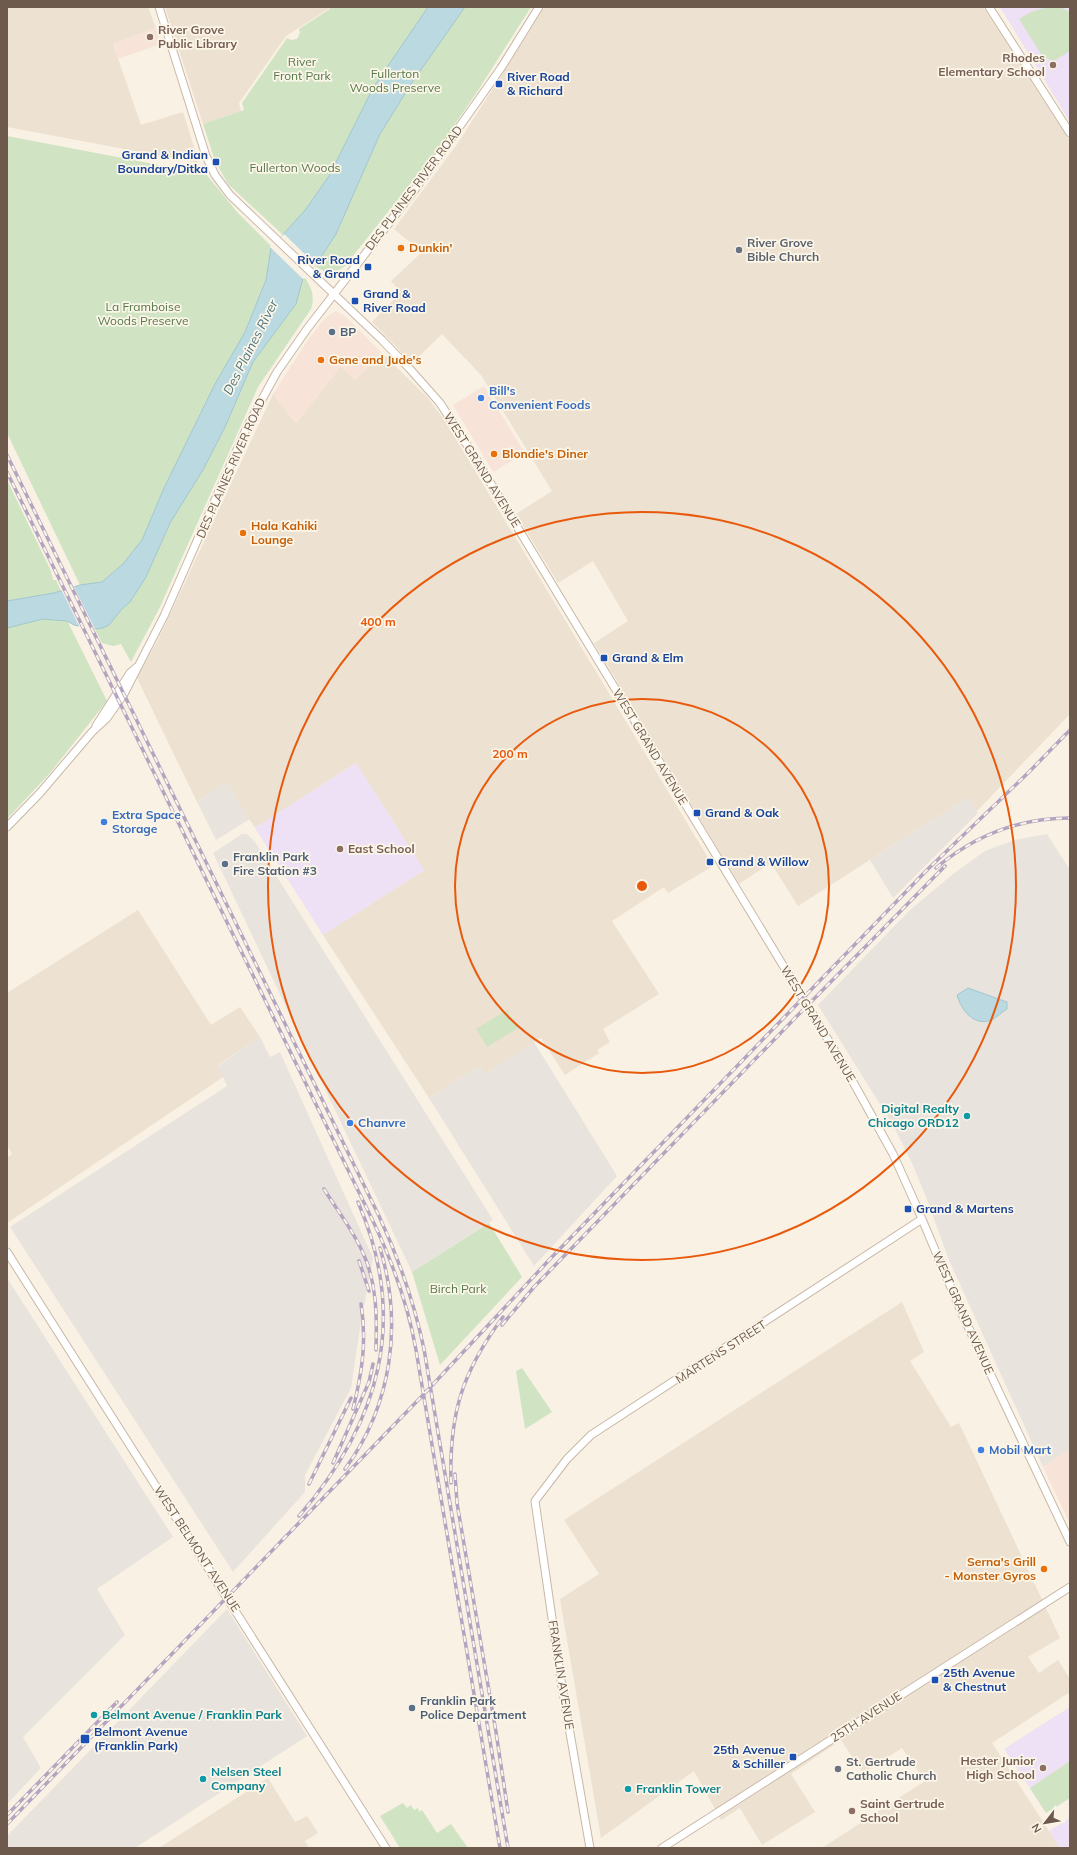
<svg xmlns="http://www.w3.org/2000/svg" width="1077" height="1855" viewBox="0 0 1077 1855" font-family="Mulish,sans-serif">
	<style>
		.residential { fill: #ede1d1 }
		.commercial { fill: #f8e3d8 }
		.industrial { fill: #e9e3de }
		.education { fill: #eee0f5 }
		.green { fill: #d0e4c4 }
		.water { fill: #bbd9e0; stroke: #a2c7d0 }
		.pier { fill: #f9f1e3 }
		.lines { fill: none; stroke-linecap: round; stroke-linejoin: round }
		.secondary-casing { stroke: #c8b8a7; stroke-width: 9 }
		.secondary { stroke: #fff; stroke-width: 7 }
		.rail-casing { stroke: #b4a4c0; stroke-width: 3.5 }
		.rail { stroke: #fcf6e9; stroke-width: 2; stroke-dasharray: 6; stroke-linecap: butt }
		.ring { fill: none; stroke: #e8590c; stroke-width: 2 }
		.education-dot { fill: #8d6e63; stroke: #fcf6e9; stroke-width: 1.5 }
		.transit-dot { fill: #1a4fb4; stroke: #fcf6e9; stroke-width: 1.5 }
		.food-dot { fill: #e8710a; stroke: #fcf6e9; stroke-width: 1.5 }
		.worship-dot { fill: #6b7280; stroke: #fcf6e9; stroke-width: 1.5 }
		.service-dot { fill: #5c6f8a; stroke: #fcf6e9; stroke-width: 1.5 }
		.shop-dot { fill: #3f7fe0; stroke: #fcf6e9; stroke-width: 1.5 }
		.culture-dot { fill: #0f9aa8; stroke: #fcf6e9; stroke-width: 1.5 }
		.labels { text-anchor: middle; stroke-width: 3.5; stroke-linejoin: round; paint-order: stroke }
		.education-label { font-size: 12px; font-weight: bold; fill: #785e54; stroke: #fcf6e9; text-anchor: start }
		.park-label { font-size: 12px; fill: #557849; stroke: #fcf6e9 }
		.transit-label { font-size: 12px; font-weight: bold; fill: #164399; stroke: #fcf6e9; text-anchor: start }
		.street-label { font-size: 12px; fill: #6e5a4c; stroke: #fcf6e9 }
		.worship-label { font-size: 12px; font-weight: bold; fill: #5b616d; stroke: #fcf6e9; text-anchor: start }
		.food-label { font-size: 12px; font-weight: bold; fill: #c56008; stroke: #fcf6e9; text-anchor: start }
		.service-label { font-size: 12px; font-weight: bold; fill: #4e5e75; stroke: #fcf6e9; text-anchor: start }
		.shop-label { font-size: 12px; font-weight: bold; fill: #366cbe; stroke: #fcf6e9; text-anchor: start }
		.culture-label { font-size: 12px; font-weight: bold; fill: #0d838f; stroke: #fcf6e9; text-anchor: start }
		.water-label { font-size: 13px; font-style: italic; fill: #49747f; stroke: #fcf6e9 }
		.centre { fill: #e8590c; stroke: #fcf6e9; stroke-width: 2 }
		.ring-label { font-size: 12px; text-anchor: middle; font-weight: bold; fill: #e8590c; stroke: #fcf6e9; stroke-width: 3.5; stroke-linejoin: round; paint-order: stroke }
	</style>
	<rect width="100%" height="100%" fill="#f9f1e3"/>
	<!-- residential -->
	<path class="residential" d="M 7,7 L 148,7 L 156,28 L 113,44 L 141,125 L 183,112 L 199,163 L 7,127 Z
		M 165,7 L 329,7 L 330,8 L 286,36 L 239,103 L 241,111 L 203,124 Z
		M 545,7 L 983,7 L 1070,141 L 1070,714 L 977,811 L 968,797 L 798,906 L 771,863 L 739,884 L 594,643 L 628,621 L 593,561 L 558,583 L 516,514 L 552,491 L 481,375 L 442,334 L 412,363 L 372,322 L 401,292 L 391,281 L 422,252 L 394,229 L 458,143 Z
		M 382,353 L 428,398 L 445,421 L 713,866 L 668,893 L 664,887 L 612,921 L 659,994 L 603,1029 L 610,1042 L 597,1050 L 599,1053 L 565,1075 L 541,1038 L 485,1074 L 479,1066 L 429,1098 L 323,935 L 424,870 L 356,763 L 255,828 L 226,782 L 197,802 L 137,678 L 159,638 L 273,394 L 296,423 L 341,366 L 355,380 Z
		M 138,910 L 211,1025 L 240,1007 L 260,1037 L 218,1065 L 223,1077 L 7,1223 L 7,1158 L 12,1154 L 7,1145 L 7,993 Z
		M 902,1302 L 924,1352 L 910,1361 L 951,1427 L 959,1423 L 1060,1638 L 1028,1657 L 1039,1673 L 1058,1660 L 1070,1679 L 1070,1692 L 992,1743 L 1060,1848 L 822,1848 L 925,1781 L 902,1748 L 863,1773 L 841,1740 L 791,1774 L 815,1812 L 762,1845 L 740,1808 L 721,1820 L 694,1771 L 601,1838 L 560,1599 L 599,1574 L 564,1520 Z
		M 268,1778 L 295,1822 L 307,1816 L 318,1833 L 305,1841 L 309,1848 L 159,1848 Z"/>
	<!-- commercial -->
	<path class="commercial" d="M 156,28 L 161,44 L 118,59 L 113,43 Z
		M 336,311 L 345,316 L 382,353 L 355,380 L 341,367 L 296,423 L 273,394 L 307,341 L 326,317 Z
		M 484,386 L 525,453 L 493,472 L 453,405 Z
		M 1070,1449 L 1070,1524 L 1043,1467 Z"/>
	<!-- industrial -->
	<path class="industrial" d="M 226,782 L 250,819 L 216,840 L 197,802 Z
		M 968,797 L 978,813 L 893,898 L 870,860 Z
		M 242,834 L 247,834 L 255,842 L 493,1220 L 412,1272 L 213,853 Z
		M 1047,834 L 1070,870 L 1070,1449 L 1043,1467 L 949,1260 L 926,1197 L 912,1163 L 893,1125 L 818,1005 L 910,910 L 953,874 L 985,851 L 1014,840 Z
		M 260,1037 L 270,1057 L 280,1052 L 373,1258 L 360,1328 L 351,1388 L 305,1475 L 305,1492 L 233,1572 L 10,1227 L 227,1086 L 218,1066 Z
		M 534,1042 L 617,1176 L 534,1266 L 429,1098 L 479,1066 L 485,1074 Z
		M 7,1278 L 173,1537 L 97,1589 L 125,1635 L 23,1737 L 41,1768 L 7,1804 Z
		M 227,1609 L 307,1736 L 135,1848 L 7,1848 L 7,1836 Z"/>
	<!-- education -->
	<path class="education" d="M 1000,7 L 1070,7 L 1070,122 Z
		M 356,763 L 424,870 L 323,935 L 255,828 Z
		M 1070,1707 L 1070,1798 L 1046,1813 L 1004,1749 Z
		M 1070,1818 L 1070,1848 L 1060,1848 L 1049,1831 Z"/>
	<!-- green -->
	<path class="green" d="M 329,7 L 531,7 L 479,89 L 438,149 L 345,266 C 335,274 325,274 315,266 L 316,265 L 284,234 L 283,235 L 228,184 L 215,161 L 203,124 L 244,110 L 242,103 L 287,38 L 291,40 L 297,39 L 300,33 L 299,29 L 330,9 Z
		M 1048,7 L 1060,7 L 1070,12 L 1070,51 L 1054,61 L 1043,57 L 1019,19 L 1031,12 Z
		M 7,136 L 206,174 L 237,212 L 271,246 L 270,247 L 303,279 L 305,278 C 312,288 315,297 311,309 L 258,387 L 160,607 L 131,662 L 121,644 L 113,646 L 102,643 L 95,629 L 103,628 L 88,584 L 80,585 L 7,433 Z
		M 7,480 L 51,571 L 53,580 L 56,580 L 61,591 L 54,594 L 107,701 L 50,773 L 7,819 Z
		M 507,1010 L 518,1028 L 487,1047 L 476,1029 Z
		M 489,1223 L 522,1277 L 440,1365 L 412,1272 Z
		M 522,1368 L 552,1412 L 525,1429 L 516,1371 Z
		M 1070,1761 L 1070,1798 L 1046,1813 L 1030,1788 Z
		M 403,1803 L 407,1808 L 411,1805 L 414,1810 L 418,1808 L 419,1812 L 422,1810 L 437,1833 L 451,1824 L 468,1848 L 400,1848 L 380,1816 Z"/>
	<!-- water -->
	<path class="water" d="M 428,7 L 465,7 L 411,84 L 380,134 L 336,234 L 316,265 L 303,278 L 296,304 L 253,362 L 225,427 L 203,470 L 170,523 L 146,577 L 130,602 L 121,610 L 109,625 L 103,628 L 95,629 L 74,625 L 67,621 L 43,619 L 7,628 L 7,601 L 54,593 L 80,585 L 102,582 L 123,564 L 142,540 L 164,488 L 215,384 L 245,332 L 266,280 L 271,248 L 306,209 L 329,176 L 373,88 Z
		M 968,988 L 1007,1002 L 1007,1009 C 1002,1012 997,1017 992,1020 C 974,1027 961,1010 957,995 Z"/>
	<!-- pier -->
	<path class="pier" d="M 284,234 L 316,265 L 303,279 L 270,247 Z
		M 73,585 L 96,631 L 80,628 L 61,589 Z"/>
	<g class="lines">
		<!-- secondary casing -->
		<g class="secondary-casing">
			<path id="secondary" d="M 159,7 L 206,156 L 215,175 L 230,195 L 382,340 L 409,368 L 440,403 L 476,459 L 847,1071 L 893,1154 L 916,1205 L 963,1316 L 1070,1542
				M 989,7 L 1070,133
				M 96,726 L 130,673 L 137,667
				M 7,827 L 40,793 L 92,732 L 107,718 L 124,694 L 164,616 L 248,425 L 277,372 L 307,329 L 416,188 L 501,68 L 539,7
				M 7,1252 L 386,1848
				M 590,1848 L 562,1687 L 535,1501 L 567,1459 L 591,1435 L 922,1219
				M 662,1848 L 1070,1587"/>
		</g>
		<!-- secondary -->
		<use href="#secondary" class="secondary"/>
		<!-- rail casing -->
		<g class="rail-casing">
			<path id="rail" d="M 7,455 L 379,1216 C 399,1259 414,1302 424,1349 L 508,1848
				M 7,472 L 372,1219 C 392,1261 408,1304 416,1350 L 500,1848
				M 936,868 C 974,836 1020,818 1070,818
				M 324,1189 C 337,1210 353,1230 363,1253 C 377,1283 377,1317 376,1350
				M 359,1261 L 369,1291
				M 502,1325 L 534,1287 L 800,1013 L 945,866
				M 353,1409 C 362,1373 367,1341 361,1304
				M 333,1463 L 369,1382 L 373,1364
				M 345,1469 C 392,1405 403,1324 380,1248
				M 455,1474 L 457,1503 L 496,1732 L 508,1812
				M 451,1483 C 449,1414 462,1372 503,1317
				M 309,1484 L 351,1398
				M 299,1516 C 380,1422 409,1320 358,1202
				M 7,1815 L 117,1702
				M 7,1824 L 424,1394 L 551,1258 L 928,869 L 1029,772 L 1070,730"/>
		</g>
		<!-- rail -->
		<use href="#rail" class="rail"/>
	</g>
	<!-- distance rings -->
	<g class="ring">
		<circle cx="642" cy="886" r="187"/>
		<circle cx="642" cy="886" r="374"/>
	</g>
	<!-- markers -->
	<g class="education-dot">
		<circle cx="150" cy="37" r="4"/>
		<circle cx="1053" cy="65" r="4"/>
		<circle cx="340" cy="849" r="4"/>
		<circle cx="1043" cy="1768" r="4"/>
		<circle cx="852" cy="1811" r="4"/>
	</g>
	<g class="transit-dot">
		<rect x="495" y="80" width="8" height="8" rx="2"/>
		<rect x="212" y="158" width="8" height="8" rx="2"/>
		<rect x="364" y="263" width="8" height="8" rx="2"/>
		<rect x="351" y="297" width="8" height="8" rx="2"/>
		<rect x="600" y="654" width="8" height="8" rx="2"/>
		<rect x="693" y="809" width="8" height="8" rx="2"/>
		<rect x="706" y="858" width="8" height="8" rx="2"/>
		<rect x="904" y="1205" width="8" height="8" rx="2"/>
		<rect x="931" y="1676" width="8" height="8" rx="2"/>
		<rect x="80" y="1734" width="10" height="10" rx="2"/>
		<rect x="789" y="1753" width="8" height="8" rx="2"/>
	</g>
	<g class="food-dot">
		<circle cx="401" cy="248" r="4"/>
		<circle cx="321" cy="360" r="4"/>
		<circle cx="494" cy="454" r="4"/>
		<circle cx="243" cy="533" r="4"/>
		<circle cx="1044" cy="1569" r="4"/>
	</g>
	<g class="worship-dot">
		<circle cx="739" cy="250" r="4"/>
		<circle cx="838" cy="1769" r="4"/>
	</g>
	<g class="service-dot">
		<circle cx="332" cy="332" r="4"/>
		<circle cx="225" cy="864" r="4"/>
		<circle cx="412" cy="1708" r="4"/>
	</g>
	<g class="shop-dot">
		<circle cx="481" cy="398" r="4"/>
		<circle cx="104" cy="822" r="4"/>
		<circle cx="350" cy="1123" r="4"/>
		<circle cx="981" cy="1450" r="4"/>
	</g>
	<g class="culture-dot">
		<circle cx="967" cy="1116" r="4"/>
		<circle cx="94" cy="1715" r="4"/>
		<circle cx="203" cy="1779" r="4"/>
		<circle cx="628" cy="1789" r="4"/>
	</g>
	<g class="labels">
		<!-- education labels -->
		<g class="education-label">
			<text x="158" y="34">River Grove<tspan x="158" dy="14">Public Library</tspan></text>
			<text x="1045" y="62" text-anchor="end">Rhodes<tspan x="1045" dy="14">Elementary School</tspan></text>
			<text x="348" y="853">East School</text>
			<text x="1035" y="1765" text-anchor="end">Hester Junior<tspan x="1035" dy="14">High School</tspan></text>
			<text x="860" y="1808">Saint Gertrude<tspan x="860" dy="14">School</tspan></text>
		</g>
		<!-- park labels -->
		<g class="park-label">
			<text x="302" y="66">River<tspan x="302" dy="14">Front Park</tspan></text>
			<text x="395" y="78">Fullerton<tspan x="395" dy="14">Woods Preserve</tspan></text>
			<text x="295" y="172">Fullerton Woods</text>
			<text x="143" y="311">La Framboise<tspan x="143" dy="14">Woods Preserve</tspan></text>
			<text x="458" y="1293">Birch Park</text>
		</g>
		<!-- transit labels -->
		<g class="transit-label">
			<text x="507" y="81">River Road<tspan x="507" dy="14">&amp; Richard</tspan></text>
			<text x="208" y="159" text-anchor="end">Grand &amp; Indian<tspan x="208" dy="14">Boundary/Ditka</tspan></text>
			<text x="360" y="264" text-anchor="end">River Road<tspan x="360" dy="14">&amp; Grand</tspan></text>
			<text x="363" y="298">Grand &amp;<tspan x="363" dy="14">River Road</tspan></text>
			<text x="612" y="662">Grand &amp; Elm</text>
			<text x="705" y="817">Grand &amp; Oak</text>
			<text x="718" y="866">Grand &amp; Willow</text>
			<text x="916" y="1213">Grand &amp; Martens</text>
			<text x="943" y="1677">25th Avenue<tspan x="943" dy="14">&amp; Chestnut</tspan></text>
			<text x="94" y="1736">Belmont Avenue<tspan x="94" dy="14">(Franklin Park)</tspan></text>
			<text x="785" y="1754" text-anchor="end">25th Avenue<tspan x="785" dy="14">&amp; Schiller</tspan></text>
		</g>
		<!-- street labels -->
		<g class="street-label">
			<text transform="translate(414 188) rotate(-53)" y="4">DES PLAINES RIVER ROAD</text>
			<text transform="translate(231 468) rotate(-66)" y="4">DES PLAINES RIVER ROAD</text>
			<text transform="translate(482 470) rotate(58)" y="4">WEST GRAND AVENUE</text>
			<text transform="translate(650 747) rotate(59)" y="4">WEST GRAND AVENUE</text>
			<text transform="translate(818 1024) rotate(59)" y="4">WEST GRAND AVENUE</text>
			<text transform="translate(963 1313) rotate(66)" y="4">WEST GRAND AVENUE</text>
			<text transform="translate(721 1352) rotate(-33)" y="4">MARTENS STREET</text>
			<text transform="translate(197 1549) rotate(57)" y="4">WEST BELMONT AVENUE</text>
			<text transform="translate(561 1675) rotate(81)" y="4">FRANKLIN AVENUE</text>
			<text transform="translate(866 1717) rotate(-33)" y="4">25TH AVENUE</text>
		</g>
		<!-- worship labels -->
		<g class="worship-label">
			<text x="747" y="247">River Grove<tspan x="747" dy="14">Bible Church</tspan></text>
			<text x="846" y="1766">St. Gertrude<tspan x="846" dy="14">Catholic Church</tspan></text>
		</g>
		<!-- food labels -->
		<g class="food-label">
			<text x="409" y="252">Dunkin'</text>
			<text x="329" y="364">Gene and Jude's</text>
			<text x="502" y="458">Blondie's Diner</text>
			<text x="251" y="530">Hala Kahiki<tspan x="251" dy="14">Lounge</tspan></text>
			<text x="1036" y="1566" text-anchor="end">Serna's Grill<tspan x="1036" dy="14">- Monster Gyros</tspan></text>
		</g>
		<!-- service labels -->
		<g class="service-label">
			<text x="340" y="336">BP</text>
			<text x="233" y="861">Franklin Park<tspan x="233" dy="14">Fire Station #3</tspan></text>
			<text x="420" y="1705">Franklin Park<tspan x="420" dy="14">Police Department</tspan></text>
		</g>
		<!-- shop labels -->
		<g class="shop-label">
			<text x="489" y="395">Bill's<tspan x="489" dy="14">Convenient Foods</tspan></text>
			<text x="112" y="819">Extra Space<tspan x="112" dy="14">Storage</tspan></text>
			<text x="358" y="1127">Chanvre</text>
			<text x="989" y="1454">Mobil Mart</text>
		</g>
		<!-- culture labels -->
		<g class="culture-label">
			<text x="959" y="1113" text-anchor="end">Digital Realty<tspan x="959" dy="14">Chicago ORD12</tspan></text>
			<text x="102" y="1719">Belmont Avenue / Franklin Park</text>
			<text x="211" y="1776">Nelsen Steel<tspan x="211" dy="14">Company</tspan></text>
			<text x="636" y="1793">Franklin Tower</text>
		</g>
		<!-- water labels -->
		<g class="water-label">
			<text transform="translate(250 347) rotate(-63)" y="5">Des Plaines River</text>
		</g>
	</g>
	<circle cx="642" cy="886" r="6" class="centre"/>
	<g class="ring-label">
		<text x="378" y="626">400 m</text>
		<text x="510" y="758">200 m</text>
	</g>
	<!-- border -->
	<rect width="1077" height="1855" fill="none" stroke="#6e5a4c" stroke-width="16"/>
	<!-- north arrow -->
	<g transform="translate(1045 1823) rotate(239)" stroke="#fcf6e9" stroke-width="3" paint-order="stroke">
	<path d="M0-3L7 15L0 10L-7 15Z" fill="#6e5a4c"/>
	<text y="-6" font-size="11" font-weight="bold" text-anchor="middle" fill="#6e5a4c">N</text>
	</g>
</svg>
